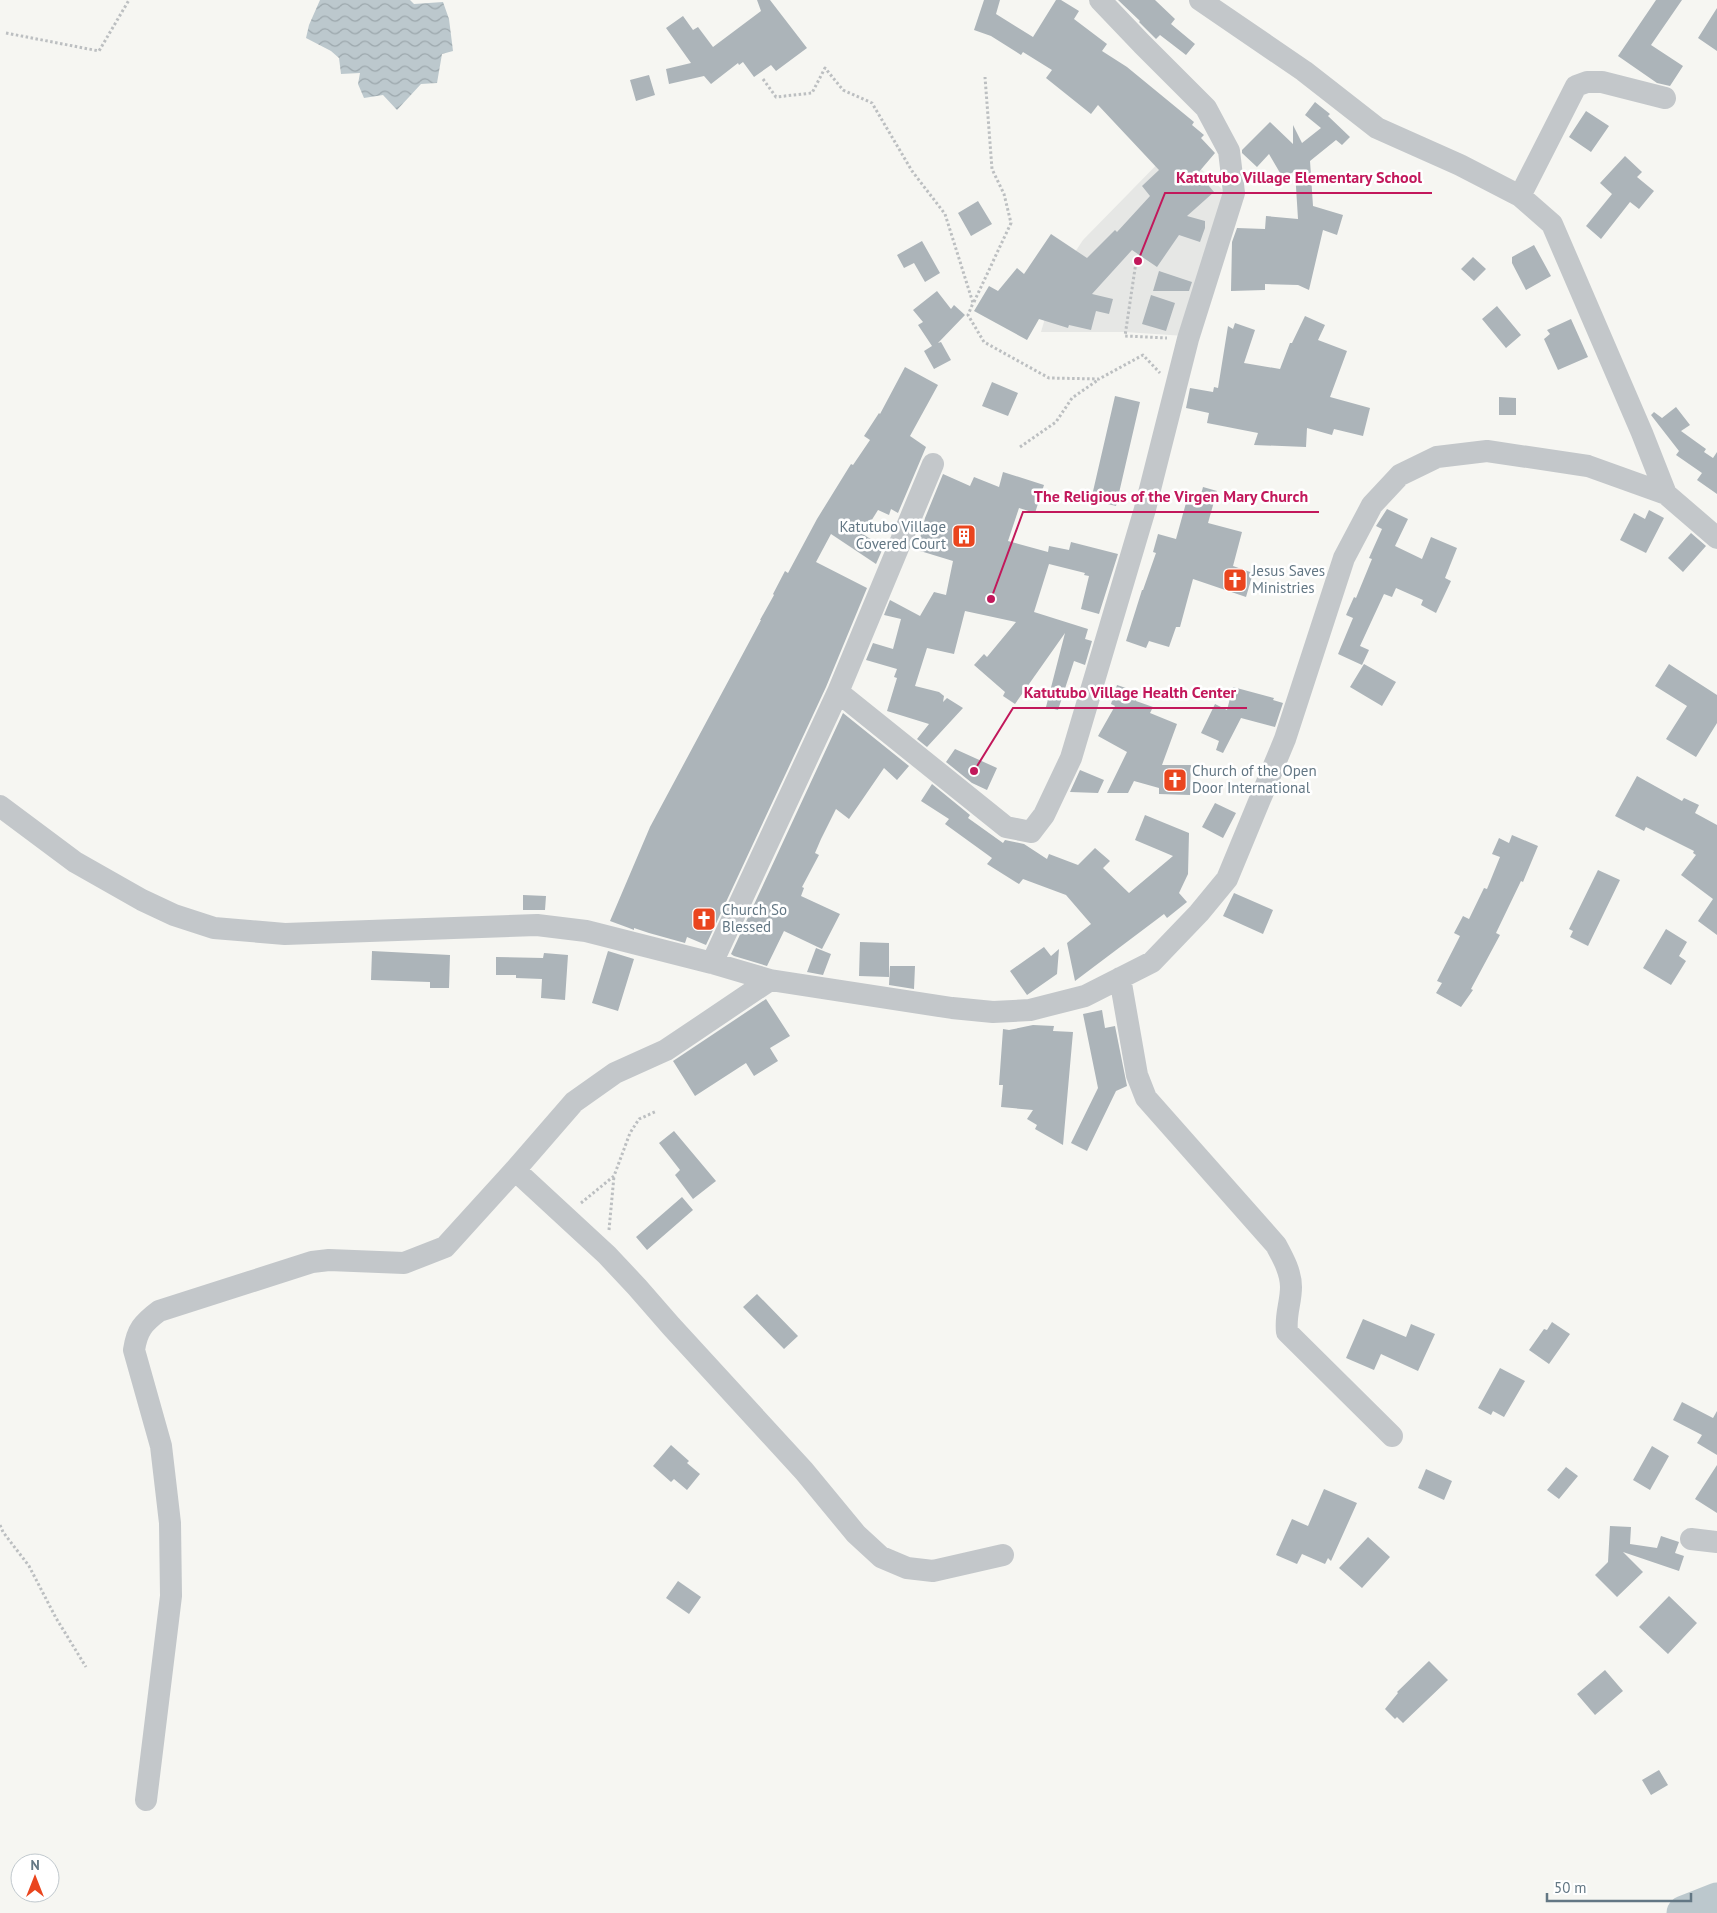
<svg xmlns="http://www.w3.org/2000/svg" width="1717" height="1913" viewBox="0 0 1717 1913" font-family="'PT Sans',sans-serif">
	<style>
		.built { fill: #e6e7e5 }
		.water { fill: url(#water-waves) }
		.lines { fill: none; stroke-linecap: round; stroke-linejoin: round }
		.river { stroke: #bcc8cd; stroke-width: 35 }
		.building { fill: #acb4b9 }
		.path { stroke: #bcbfc1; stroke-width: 3; stroke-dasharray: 2.5 2.5; stroke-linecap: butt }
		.minor { stroke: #c3c7ca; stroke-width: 22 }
		.labels { text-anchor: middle; stroke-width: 5; stroke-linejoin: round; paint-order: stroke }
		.poi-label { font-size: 15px; fill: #637784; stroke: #fff; text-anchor: start }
		.leader { fill: none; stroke: #c2185b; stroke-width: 2 }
		.callout-dot { fill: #c2185b; stroke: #fff; stroke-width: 2 }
		.callout-label { font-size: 16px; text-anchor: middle; font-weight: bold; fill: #c2185b; stroke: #fff; stroke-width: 5; stroke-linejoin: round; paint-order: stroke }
	</style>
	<defs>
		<pattern id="water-waves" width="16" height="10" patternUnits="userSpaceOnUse" patternTransform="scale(1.25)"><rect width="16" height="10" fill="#bcc8cd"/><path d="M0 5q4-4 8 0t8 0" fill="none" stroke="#9ca7ac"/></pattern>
	</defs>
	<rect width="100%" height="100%" fill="#f6f6f2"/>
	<!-- built -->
	<path class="built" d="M 1176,145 L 1227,194 L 1185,336 L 1125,332 L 1041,332 L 1056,281 L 1083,240 Z"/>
	<!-- water -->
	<path class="water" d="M 320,0 L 410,0 L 414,4 L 443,2 L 449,19 L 453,51 L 442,54 L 437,83 L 421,84 L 397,110 L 383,95 L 364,98 L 358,84 L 360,73 L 341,74 L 339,58 L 331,51 L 306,38 L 309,25 Z"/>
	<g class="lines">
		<!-- river -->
		<path class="river" d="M 1684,1913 L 1717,1900"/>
	</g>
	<!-- building -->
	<path class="building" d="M 757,0 L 770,0 L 807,48 L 776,71 L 771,65 L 754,77 L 743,62 L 739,65 L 738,63 L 711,84 L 704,76 L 669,84 L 666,69 L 691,63 L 666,28 L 683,16 L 693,30 L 698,27 L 713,47 L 761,11 Z
		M 984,0 L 1000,0 L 996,14 L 1033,37 L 1056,0 L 1061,0 L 1079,11 L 1074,19 L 1107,44 L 1102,51 L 1127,67 L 1194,122 L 1192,125 L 1204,135 L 1201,138 L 1215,153 L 1198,173 L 1214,192 L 1187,216 L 1205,221 L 1205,228 L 1200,242 L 1179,235 L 1157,267 L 1132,250 L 1092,294 L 1113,299 L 1109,314 L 1096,311 L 1091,330 L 1069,325 L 1068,328 L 1039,319 L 1027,340 L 974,311 L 989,286 L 998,291 L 1017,268 L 1024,274 L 1051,234 L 1087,258 L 1115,230 L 1117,232 L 1150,196 L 1142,186 L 1159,170 L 1098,105 L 1091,114 L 1046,78 L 1052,70 L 1023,52 L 1021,55 L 991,36 L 974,30 Z
		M 1118,0 L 1155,0 L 1175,19 L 1171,24 L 1195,44 L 1186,55 L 1160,35 L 1156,39 L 1139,22 L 1140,21 Z
		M 1656,0 L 1682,0 L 1651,45 L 1683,66 L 1670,86 L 1657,83 L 1618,56 Z
		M 1717,8 L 1717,51 L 1698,38 Z
		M 649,75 L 655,95 L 636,101 L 630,80 Z
		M 1315,102 L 1330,114 L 1328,116 L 1350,137 L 1342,145 L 1336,140 L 1310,161 L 1313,206 L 1343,215 L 1337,235 L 1323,230 L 1309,290 L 1298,285 L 1265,284 L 1265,290 L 1231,291 L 1232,242 L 1237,228 L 1265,229 L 1266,216 L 1298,219 L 1295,171 L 1283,178 L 1269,154 L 1257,167 L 1242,153 L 1242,150 L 1270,122 L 1293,144 L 1293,125 L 1302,143 L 1321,128 L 1305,115 Z
		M 1586,111 L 1609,126 L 1591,152 L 1569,137 Z
		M 1625,156 L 1642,172 L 1637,177 L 1654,191 L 1639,209 L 1630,202 L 1601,239 L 1586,226 L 1612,194 L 1600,183 Z
		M 978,201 L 992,224 L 971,236 L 958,213 Z
		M 922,241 L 940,273 L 925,282 L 914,263 L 904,268 L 897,255 Z
		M 1534,245 L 1551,276 L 1526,290 L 1512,263 L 1512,257 Z
		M 1473,257 L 1486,269 L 1474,281 L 1461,269 Z
		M 1159,271 L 1192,282 L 1189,291 L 1153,291 Z
		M 937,291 L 951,309 L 954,305 L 965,315 L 938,343 L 941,342 L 951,360 L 934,369 L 924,351 L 932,346 L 918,325 L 923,322 L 913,310 Z
		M 1151,295 L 1175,303 L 1166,331 L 1142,324 Z
		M 1497,306 L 1521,335 L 1506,348 L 1482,319 Z
		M 1305,316 L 1325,325 L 1318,340 L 1347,351 L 1330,397 L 1370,408 L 1363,436 L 1334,429 L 1332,435 L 1307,428 L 1306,447 L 1254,445 L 1258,433 L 1207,423 L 1209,413 L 1186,408 L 1190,388 L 1213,392 L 1214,387 L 1218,388 L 1228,326 L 1233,329 L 1235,323 L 1255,330 L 1244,363 L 1280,369 L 1290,343 L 1292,343 Z
		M 1571,319 L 1588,357 L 1558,370 L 1544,339 L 1550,334 L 1547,330 Z
		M 905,367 L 938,385 L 910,436 L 926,447 L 898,513 L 891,509 L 889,515 L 878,510 L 863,534 L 872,540 L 871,543 L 883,548 L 876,564 L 831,534 L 816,562 L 867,588 L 826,687 L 706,945 L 687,937 L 685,943 L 649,933 L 634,928 L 634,930 L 629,928 L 610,921 L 650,827 L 761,620 L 760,620 L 774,595 L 773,594 L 785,571 L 788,573 L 817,519 L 851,464 L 853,465 L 870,440 L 864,436 L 879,413 L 880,414 Z
		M 992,382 L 1018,393 L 1008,416 L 982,406 Z
		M 1115,396 L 1140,402 L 1116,506 L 1091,500 Z
		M 1499,397 L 1516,398 L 1516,415 L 1499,415 Z
		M 1676,407 L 1690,425 L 1681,431 L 1706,449 L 1704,452 L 1713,458 L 1717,452 L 1717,494 L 1697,480 L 1702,473 L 1676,455 L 1679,451 L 1651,415 L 1654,412 L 1662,418 Z
		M 1003,472 L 1044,485 L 1035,513 L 1019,508 L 1008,541 L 1048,552 L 1049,546 L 1069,550 L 1071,542 L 1118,554 L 1099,614 L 1081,609 L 1089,576 L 1084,575 L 1085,573 L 1049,564 L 1034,612 L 1088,629 L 1085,639 L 1092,641 L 1085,665 L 1074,661 L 1058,710 L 1046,707 L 1065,633 L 1015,704 L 1003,696 L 1005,692 L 974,665 L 984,654 L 987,657 L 1016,622 L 965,611 L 954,654 L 927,648 L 915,686 L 939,692 L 944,696 L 943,702 L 947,698 L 963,708 L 927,747 L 917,739 L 929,724 L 887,711 L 897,678 L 894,677 L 897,669 L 866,660 L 873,643 L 893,649 L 901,619 L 884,615 L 890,600 L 920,616 L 934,592 L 946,595 L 953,561 L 917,550 L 925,518 L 943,474 L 970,486 L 974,477 L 999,487 Z
		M 1203,487 L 1217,491 L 1208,523 L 1242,532 L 1233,566 L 1253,573 L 1246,597 L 1193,579 L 1180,627 L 1176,627 L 1169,647 L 1149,641 L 1146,648 L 1126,641 L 1142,590 L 1143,590 L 1156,553 L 1153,552 L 1158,534 L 1176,539 L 1186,503 L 1198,506 Z
		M 1387,509 L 1408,519 L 1395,546 L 1422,559 L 1431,537 L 1457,548 L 1445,578 L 1451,581 L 1436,613 L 1421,605 L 1423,600 L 1396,588 L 1392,597 L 1384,594 L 1360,646 L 1369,650 L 1362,665 L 1338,654 L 1353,618 L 1346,615 L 1354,597 L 1356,598 L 1372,559 L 1369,558 L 1382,529 L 1376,526 Z
		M 1649,510 L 1664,518 L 1646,553 L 1620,540 L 1634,513 L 1645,519 Z
		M 1691,533 L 1706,546 L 1683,572 L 1668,558 Z
		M 1364,664 L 1396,682 L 1382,706 L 1350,687 Z
		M 1669,664 L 1717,695 L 1717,723 L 1696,757 L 1666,739 L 1687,706 L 1655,686 Z
		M 1117,685 L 1138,692 L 1136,701 L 1153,707 L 1150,713 L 1177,724 L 1162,765 L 1191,765 L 1190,795 L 1159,794 L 1159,788 L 1134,781 L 1128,793 L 1107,793 L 1127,752 L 1098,736 L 1115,706 L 1111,704 Z
		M 1233,687 L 1274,698 L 1273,700 L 1283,703 L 1275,727 L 1241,718 L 1223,753 L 1216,750 L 1219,741 L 1201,733 L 1215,704 L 1227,710 Z
		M 843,713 L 909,766 L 897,780 L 884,768 L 849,819 L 836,809 L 821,839 L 815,853 L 819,855 L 802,887 L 804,888 L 801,896 L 840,914 L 822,949 L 784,931 L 767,966 L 734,956 L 731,954 Z
		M 955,749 L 997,768 L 987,790 L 972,783 L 946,762 Z
		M 1080,770 L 1104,780 L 1098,793 L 1070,792 Z
		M 1637,776 L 1682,801 L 1684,798 L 1699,805 L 1695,813 L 1717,825 L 1717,935 L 1698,921 L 1713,899 L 1681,875 L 1696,855 L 1693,853 L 1694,851 L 1646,827 L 1644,831 L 1615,816 Z
		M 932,784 L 970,815 L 968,818 L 1003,843 L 1005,840 L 1024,844 L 1047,859 L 1049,854 L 1078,865 L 1095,848 L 1110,861 L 1103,868 L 1129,893 L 1173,856 L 1135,840 L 1145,815 L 1189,833 L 1188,874 L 1179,893 L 1187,902 L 1167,918 L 1164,914 L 1075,981 L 1067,943 L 1091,924 L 1066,895 L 1023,879 L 1019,884 L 987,864 L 992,858 L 945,824 L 949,819 L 921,801 Z
		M 1215,803 L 1236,813 L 1223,838 L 1202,827 Z
		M 1512,835 L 1538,846 L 1523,882 L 1521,881 L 1496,933 L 1500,935 L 1471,989 L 1473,990 L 1461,1007 L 1436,993 L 1442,983 L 1437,981 L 1460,936 L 1454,933 L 1463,916 L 1469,919 L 1484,888 L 1487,889 L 1500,857 L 1492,854 L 1499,838 L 1509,843 Z
		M 1598,870 L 1620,880 L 1588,946 L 1570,937 L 1573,931 L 1569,929 Z
		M 1234,893 L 1273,910 L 1263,934 L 1223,916 Z
		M 523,895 L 546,896 L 545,910 L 523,910 Z
		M 1666,929 L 1687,942 L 1679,956 L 1686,961 L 1671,985 L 1643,968 Z
		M 860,942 L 889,943 L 889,977 L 859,976 Z
		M 1044,947 L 1051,956 L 1059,949 L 1057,974 L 1027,995 L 1010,971 Z
		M 816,948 L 831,954 L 823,975 L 807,972 Z
		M 372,951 L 450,955 L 449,988 L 430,988 L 430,982 L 371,980 Z
		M 608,951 L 634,959 L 618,1011 L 592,1003 Z
		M 544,953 L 568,955 L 565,1000 L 541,998 L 542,979 L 516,978 L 516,975 L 496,975 L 496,957 L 543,958 Z
		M 890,966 L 915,966 L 914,989 L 889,985 Z
		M 766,999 L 790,1036 L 770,1048 L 778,1061 L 754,1076 L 746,1063 L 695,1096 L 673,1061 Z
		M 1102,1010 L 1105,1028 L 1115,1026 L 1127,1086 L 1116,1091 L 1087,1151 L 1071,1143 L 1098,1088 L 1083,1014 Z
		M 1033,1025 L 1054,1026 L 1053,1031 L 1073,1032 L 1063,1145 L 1035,1129 L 1037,1125 L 1027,1119 L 1033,1110 L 1001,1107 L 1003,1085 L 999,1085 L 1003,1029 L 1009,1030 Z
		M 674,1131 L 716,1181 L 693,1199 L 675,1175 L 680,1170 L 659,1143 Z
		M 682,1197 L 693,1210 L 647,1250 L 636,1237 Z
		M 757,1294 L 798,1336 L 784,1349 L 743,1307 Z
		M 1363,1319 L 1406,1337 L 1411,1324 L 1435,1334 L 1418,1371 L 1381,1354 L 1374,1370 L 1346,1358 Z
		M 1552,1322 L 1570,1334 L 1549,1364 L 1529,1350 L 1544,1329 L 1547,1330 Z
		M 1500,1368 L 1525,1381 L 1504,1417 L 1493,1411 L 1491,1415 L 1478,1408 Z
		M 1682,1402 L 1713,1418 L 1717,1411 L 1717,1455 L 1697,1443 L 1702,1435 L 1673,1420 Z
		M 671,1445 L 689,1461 L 687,1463 L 700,1474 L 687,1490 L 674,1479 L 671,1482 L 653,1466 Z
		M 1652,1446 L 1669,1456 L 1650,1490 L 1633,1480 Z
		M 1717,1465 L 1717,1513 L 1695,1499 Z
		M 1566,1467 L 1578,1476 L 1559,1499 L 1547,1490 Z
		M 1426,1469 L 1452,1481 L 1444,1500 L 1418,1488 Z
		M 1324,1489 L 1357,1503 L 1331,1561 L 1328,1558 L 1325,1564 L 1302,1554 L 1297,1564 L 1276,1555 L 1292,1519 L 1308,1526 Z
		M 1610,1526 L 1631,1527 L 1630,1544 L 1657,1548 L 1661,1536 L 1679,1542 L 1675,1553 L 1684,1556 L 1679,1571 L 1623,1552 L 1643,1572 L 1617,1597 L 1595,1575 L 1608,1562 Z
		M 1368,1537 L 1390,1557 L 1362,1588 L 1339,1568 Z
		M 678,1581 L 701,1597 L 689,1614 L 666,1598 Z
		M 1669,1596 L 1697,1623 L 1668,1654 L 1639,1627 Z
		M 1429,1661 L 1448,1680 L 1403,1723 L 1397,1717 L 1395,1719 L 1385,1709 L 1398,1693 L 1397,1692 Z
		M 1605,1670 L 1623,1691 L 1595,1715 L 1577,1694 Z
		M 1659,1770 L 1668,1785 L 1651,1795 L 1642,1780 Z"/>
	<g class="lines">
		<!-- path -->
		<path class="path" d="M 6,33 L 99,51 L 129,0
			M 763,79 L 776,97 L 812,93 L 825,68 L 843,90 L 872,103 L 912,171 L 945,214 L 973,303 L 968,315 L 984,342 L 1049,378 L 1099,379 L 1143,355 L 1160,373
			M 1136,262 L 1125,336 L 1167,338
			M 974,302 L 1011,223 L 1004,194 L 992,169 L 985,77
			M 1020,447 L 1056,422 L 1072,398 L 1098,380
			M 581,1203 L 614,1176 L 630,1133 L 639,1119 L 657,1111
			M 609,1230 L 614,1176
			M 0,1525 L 3,1532 L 29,1566 L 56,1618 L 86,1667"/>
		<!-- minor -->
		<path class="minor" d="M 1200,0 L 1304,71 L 1377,128 L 1460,165 L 1520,196 L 1552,224 L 1642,433 L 1666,494
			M 1520,196 L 1576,86 L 1587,82 L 1602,82 L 1665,98
			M 838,692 L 1006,827 L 1031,832 L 1044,815 L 1071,758 L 1145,509 L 1188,339 L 1234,193 L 1229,151 L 1206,108 L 1142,44 L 1100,0
			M 0,806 L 75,862 L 142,900 L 174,915 L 214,928 L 285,934 L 537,925 L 586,931 L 712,963 L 770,980 L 952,1008 L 993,1012 L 1030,1010 L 1085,996 L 1152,962 L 1199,913 L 1227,879 L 1285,739 L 1344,558 L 1372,505 L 1400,475 L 1437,457 L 1487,451 L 1588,466 L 1666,494 L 1717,538
			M 712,963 L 838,692 L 933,464
			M 1120,978 L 1137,1075 L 1146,1098 L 1276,1245 C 1283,1258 1291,1272 1291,1287 C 1291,1303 1285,1314 1287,1332 L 1392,1436
			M 515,1170 L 607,1255 L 637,1287 L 671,1326 L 804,1471 L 856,1534 L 881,1557 L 907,1568 L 933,1571 L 1003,1555
			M 1691,1539 L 1717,1542
			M 146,1800 L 171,1596 L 170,1523 L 161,1446 L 134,1350 C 137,1330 143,1323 159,1311 L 312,1262 L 329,1260 L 404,1263 L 445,1247 L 515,1170 L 574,1102 L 615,1073 L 666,1050 L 770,980"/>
	</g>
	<!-- icons -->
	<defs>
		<g id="building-square" transform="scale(1.25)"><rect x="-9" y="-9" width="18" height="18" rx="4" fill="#ea451e" stroke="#fff"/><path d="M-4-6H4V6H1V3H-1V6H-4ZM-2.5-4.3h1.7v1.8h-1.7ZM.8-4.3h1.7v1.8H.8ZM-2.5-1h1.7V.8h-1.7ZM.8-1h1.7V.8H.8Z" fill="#fff"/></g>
		<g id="church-square" transform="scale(1.25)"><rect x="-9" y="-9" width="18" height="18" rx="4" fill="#ea451e" stroke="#fff"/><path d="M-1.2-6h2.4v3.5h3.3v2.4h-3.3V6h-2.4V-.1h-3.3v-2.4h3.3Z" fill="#fff"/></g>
	</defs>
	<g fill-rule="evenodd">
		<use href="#building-square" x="964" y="536"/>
		<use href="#church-square" x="1235" y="580"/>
		<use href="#church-square" x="1175" y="780"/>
		<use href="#church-square" x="704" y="919"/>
	</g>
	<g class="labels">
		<!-- poi labels -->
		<g class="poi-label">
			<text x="946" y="532" text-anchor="end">Katutubo Village<tspan x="946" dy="17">Covered Court</tspan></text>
			<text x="1252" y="576">Jesus Saves<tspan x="1252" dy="17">Ministries</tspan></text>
			<text x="1192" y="776">Church of the Open<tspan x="1192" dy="17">Door International</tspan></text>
			<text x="722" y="915">Church So<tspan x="722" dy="17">Blessed</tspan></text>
		</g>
	</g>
	<!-- callouts -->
	<path class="leader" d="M1138 261L1165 193H1432M991 599L1023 512H1319M974 771L1013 708H1247"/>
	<g class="callout-dot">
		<circle cx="1138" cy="261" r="5"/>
		<circle cx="991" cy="599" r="5"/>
		<circle cx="974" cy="771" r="5"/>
	</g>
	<g class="callout-label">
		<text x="1299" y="183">Katutubo Village Elementary School</text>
		<text x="1171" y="502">The Religious of the Virgen Mary Church</text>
		<text x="1130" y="698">Katutubo Village Health Center</text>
	</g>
	<!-- north arrow -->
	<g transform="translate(35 1878)"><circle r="24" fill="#ffffff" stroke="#c1c9ce"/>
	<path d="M0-4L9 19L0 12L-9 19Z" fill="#ea451e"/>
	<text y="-8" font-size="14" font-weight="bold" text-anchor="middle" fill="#637784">N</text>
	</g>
	<!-- scale -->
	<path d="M1547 1893v8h144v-8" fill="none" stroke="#637784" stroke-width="2.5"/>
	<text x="1554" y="1893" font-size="15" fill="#637784" stroke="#ffffff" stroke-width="4" paint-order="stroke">50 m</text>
</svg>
